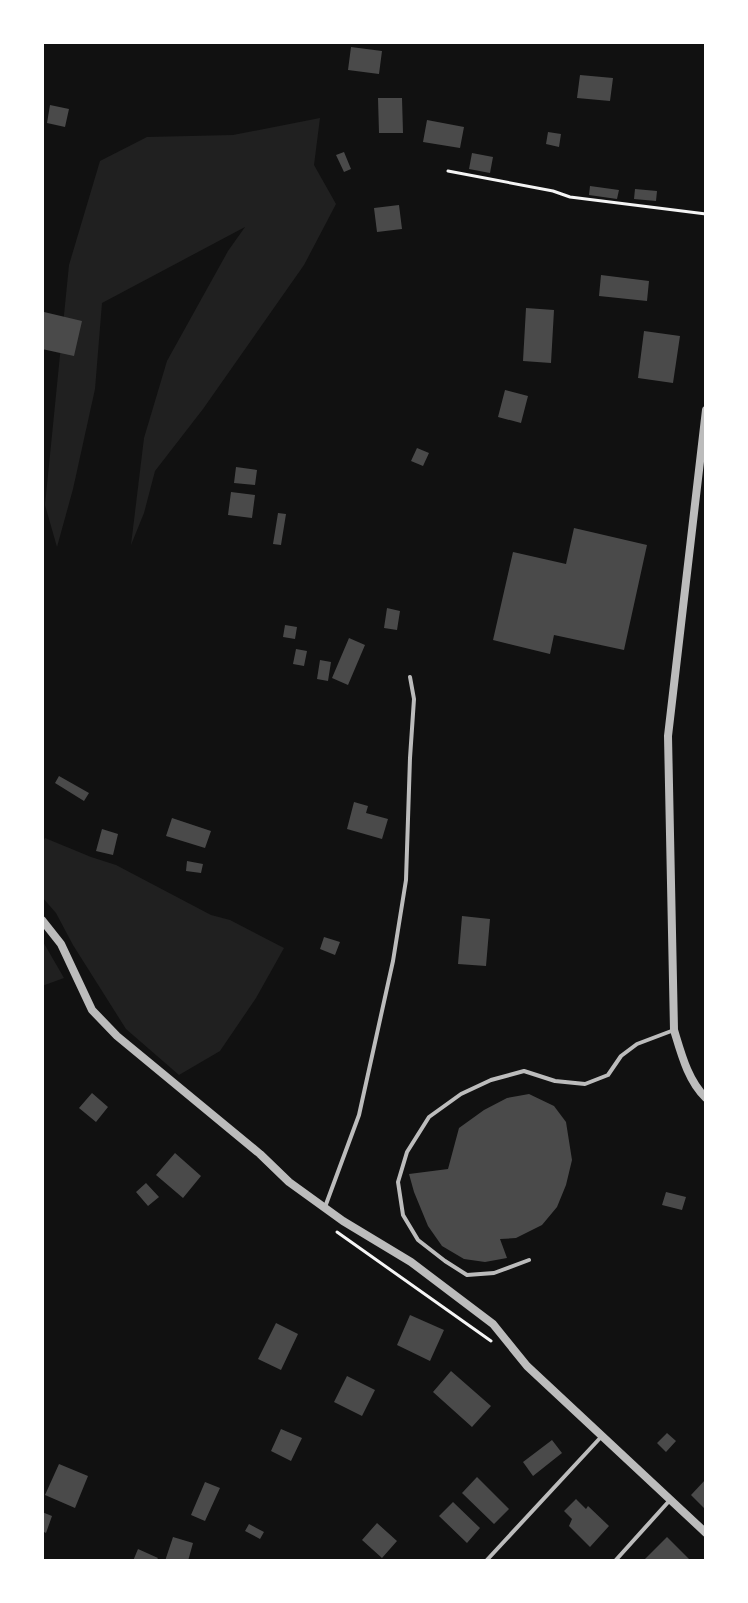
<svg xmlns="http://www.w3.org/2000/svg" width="748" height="1603" viewBox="0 0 748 1603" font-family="Roboto,sans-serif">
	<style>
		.green { fill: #202020 }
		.building { fill: #4a4a4a }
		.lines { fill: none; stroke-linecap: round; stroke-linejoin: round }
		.path { stroke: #f5f5f5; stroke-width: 3 }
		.service { stroke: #bcbcbc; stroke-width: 4 }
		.minor { stroke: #bcbcbc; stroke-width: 8 }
	</style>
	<rect width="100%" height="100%" fill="#111"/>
	<!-- green -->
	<path class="green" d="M 320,118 L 314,165 L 336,204 L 304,265 L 203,409 L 155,471 L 144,513 L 131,545 L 144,438 L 167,361 L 228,251 L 245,227 L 102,303 L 95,389 L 73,489 L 57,547 L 45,505 L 69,265 L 100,161 L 147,137 L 233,135 Z
		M 45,838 L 91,857 L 116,865 L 211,915 L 230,920 L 284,948 L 256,998 L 220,1051 L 179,1075 L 126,1029 L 73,945 L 56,913 L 42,897 L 42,843 Z
		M 42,940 L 64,978 L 42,986 Z"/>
	<!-- building -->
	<path class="building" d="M 351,47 L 382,51 L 379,74 L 348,70 Z
		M 580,75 L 613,78 L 610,101 L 577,98 Z
		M 378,98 L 402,98 L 403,133 L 379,133 Z
		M 50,105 L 69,109 L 65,127 L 47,123 Z
		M 427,120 L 464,127 L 460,148 L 423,142 Z
		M 548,132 L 561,134 L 559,147 L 546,144 Z
		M 344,152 L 351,169 L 344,172 L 336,155 Z
		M 472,153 L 493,157 L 490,173 L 469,169 Z
		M 590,186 L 619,190 L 617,199 L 589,195 Z
		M 635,189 L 657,191 L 656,201 L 634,199 Z
		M 399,205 L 402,229 L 377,232 L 374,208 Z
		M 601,275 L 649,281 L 647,301 L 599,296 Z
		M 526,308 L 554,310 L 551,363 L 523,361 Z
		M 44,312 L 82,321 L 74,356 L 42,349 L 42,320 Z
		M 644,331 L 680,336 L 673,383 L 638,378 Z
		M 505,390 L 528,396 L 521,423 L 498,417 Z
		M 417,448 L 429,453 L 423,466 L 411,461 Z
		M 236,467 L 257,470 L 255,485 L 234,483 Z
		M 231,492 L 255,495 L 252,518 L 228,515 Z
		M 278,513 L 286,514 L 281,545 L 273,544 Z
		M 574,528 L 647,545 L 624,650 L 554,635 L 550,654 L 493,640 L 513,552 L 566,564 Z
		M 387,608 L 400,611 L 397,630 L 384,628 Z
		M 285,625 L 297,627 L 295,639 L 283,637 Z
		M 349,638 L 365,645 L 348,685 L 332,678 Z
		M 296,649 L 307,651 L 304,666 L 293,664 Z
		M 320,660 L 331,662 L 328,681 L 317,679 Z
		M 59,776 L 89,793 L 84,801 L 55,783 Z
		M 354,802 L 368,806 L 366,813 L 388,819 L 382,839 L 347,829 Z
		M 172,818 L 211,831 L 205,848 L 166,836 Z
		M 102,829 L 118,834 L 113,855 L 96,851 Z
		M 187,861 L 203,864 L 201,873 L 186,871 Z
		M 462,916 L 490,919 L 486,966 L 458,964 Z
		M 324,937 L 340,942 L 335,955 L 320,949 Z
		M 92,1093 L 108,1107 L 96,1122 L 79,1108 Z
		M 529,1094 L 554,1106 L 566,1122 L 572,1160 L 566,1185 L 557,1207 L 542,1225 L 516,1238 L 500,1239 L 507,1258 L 485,1262 L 464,1259 L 442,1246 L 428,1226 L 414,1192 L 409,1174 L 448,1169 L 459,1128 L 484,1110 L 507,1098 Z
		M 175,1153 L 201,1176 L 183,1198 L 156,1175 Z
		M 146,1183 L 159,1197 L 148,1206 L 136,1192 Z
		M 666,1192 L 686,1197 L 682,1210 L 662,1205 Z
		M 410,1315 L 444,1330 L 430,1361 L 397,1345 Z
		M 276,1323 L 298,1334 L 281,1370 L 258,1359 Z
		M 451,1371 L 491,1406 L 472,1427 L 433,1392 Z
		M 347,1376 L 375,1390 L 362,1416 L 334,1402 Z
		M 281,1429 L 302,1438 L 291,1461 L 271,1451 Z
		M 667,1433 L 676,1441 L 666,1452 L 657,1443 Z
		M 552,1440 L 562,1453 L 533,1476 L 523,1462 Z
		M 59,1464 L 88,1476 L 75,1508 L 45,1495 Z
		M 477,1477 L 509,1509 L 494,1524 L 462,1493 Z
		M 706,1479 L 706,1510 L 691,1495 Z
		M 205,1482 L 220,1488 L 205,1521 L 191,1515 Z
		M 576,1499 L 586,1509 L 588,1506 L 609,1526 L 590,1547 L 569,1526 L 572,1519 L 564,1511 Z
		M 453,1502 L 480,1528 L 467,1543 L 439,1516 Z
		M 42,1512 L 52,1516 L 46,1533 L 42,1531 Z
		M 377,1523 L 397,1541 L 382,1558 L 362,1540 Z
		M 249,1524 L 264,1532 L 260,1539 L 245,1531 Z
		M 173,1537 L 193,1543 L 188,1561 L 165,1561 Z
		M 667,1537 L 691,1561 L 643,1561 Z
		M 138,1549 L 158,1558 L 156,1561 L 133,1561 Z"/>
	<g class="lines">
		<!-- path -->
		<path class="path" d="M 448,171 L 553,191 L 570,197 L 706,214
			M 337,1232 L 491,1341"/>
		<!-- service -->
		<path class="service" d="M 325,1207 L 359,1115 L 393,961 L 406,880 L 410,758 L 414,699 L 410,677
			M 529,1260 L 494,1273 L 467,1275 L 445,1261 L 418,1240 L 403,1215 L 398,1182 L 407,1152 L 429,1117 L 461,1094 L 491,1080 L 524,1071 L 555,1081 L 585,1084 L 608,1075 L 621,1056 L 637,1044 L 674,1030
			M 486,1561 L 601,1437
			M 615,1561 L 670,1500"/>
		<!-- minor -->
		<path class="minor" d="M 706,410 L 668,736 L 674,1030 C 681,1053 688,1081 706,1098
			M 42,920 L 61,944 L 92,1010 L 117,1036 L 260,1154 L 289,1182 L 343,1221 L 411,1262 L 493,1324 L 527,1366 L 706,1533"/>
	</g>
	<!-- border -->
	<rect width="748" height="1603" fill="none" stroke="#ffffff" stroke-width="88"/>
</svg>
